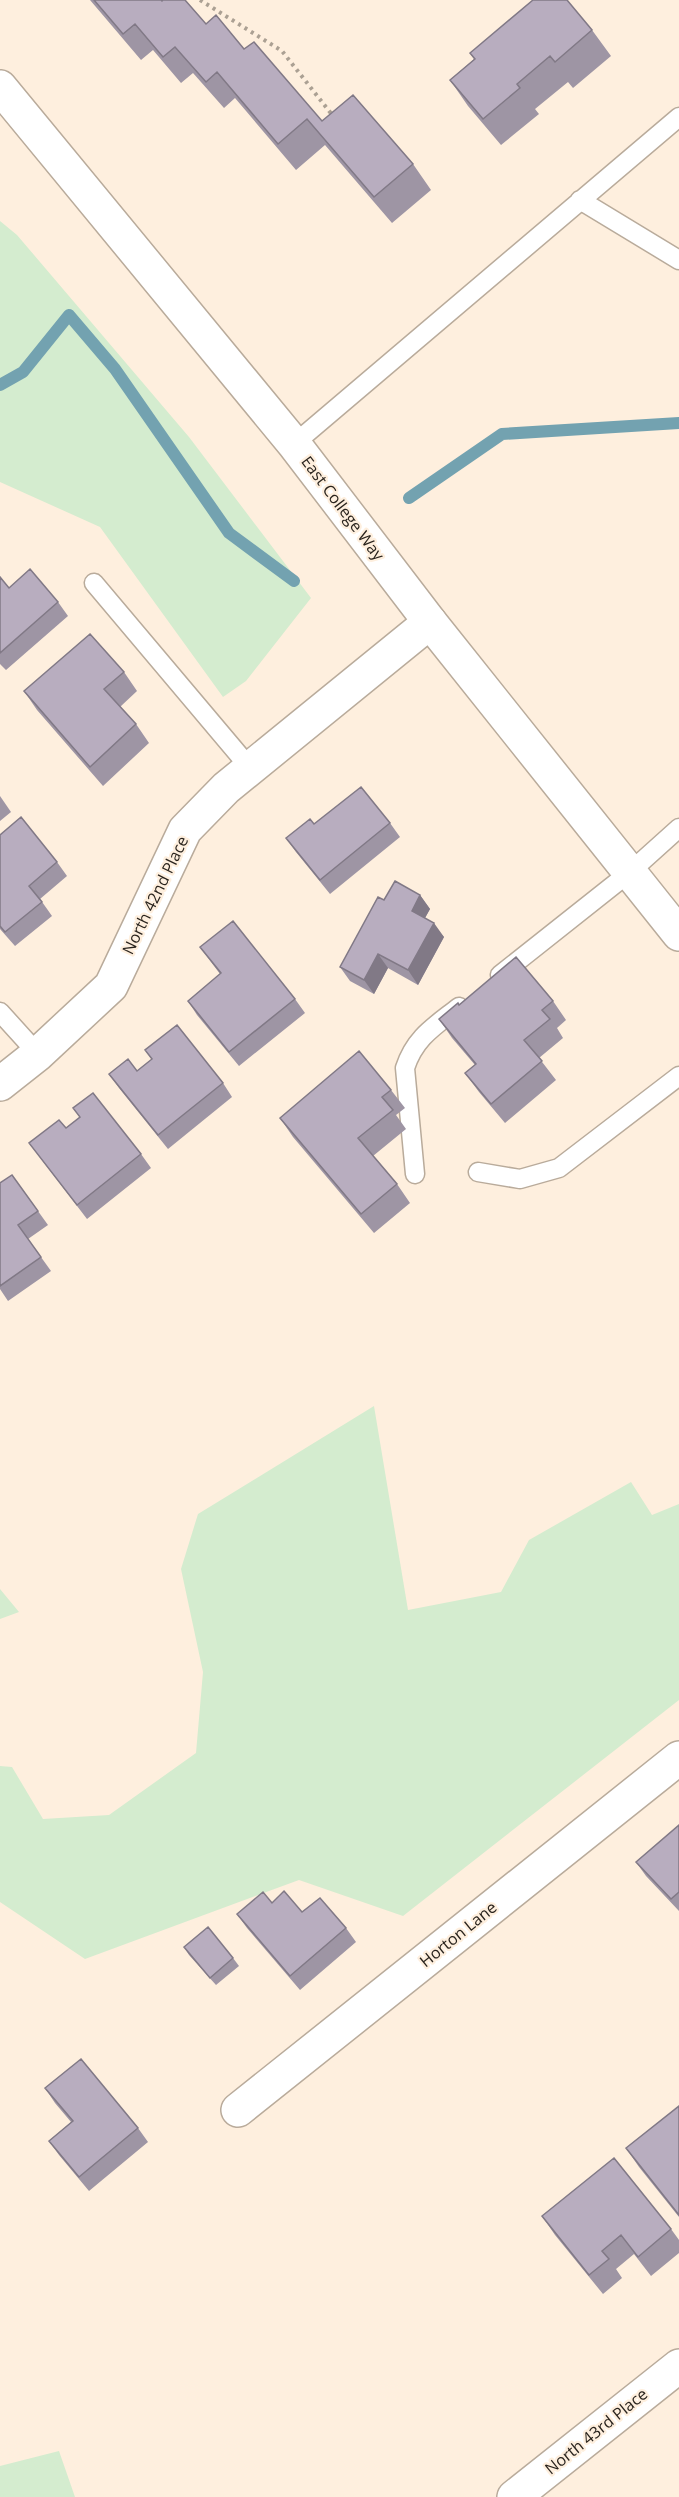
<svg xmlns="http://www.w3.org/2000/svg" width="679" height="2497" viewBox="0 0 679 2497" font-family="'Open Sans',sans-serif">
	<style>
		.green { fill: #d4eccf }
		.lines { fill: none; stroke-linecap: round; stroke-linejoin: round }
		.stream { stroke: #73a2b0; stroke-width: 12 }
		.service-casing { stroke: #b9ab9b; stroke-width: 21 }
		.minor-casing { stroke: #b9ab9b; stroke-width: 36 }
		.secondary-casing { stroke: #b9ab9b; stroke-width: 36 }
		.path { stroke: #aba093; stroke-width: 4; stroke-dasharray: 3 4.5; stroke-linecap: butt }
		.service { stroke: #fff; stroke-width: 18 }
		.minor { stroke: #fff; stroke-width: 33 }
		.secondary { stroke: #fff; stroke-width: 33 }
		.wall { fill: #9e95a4 }
		.shaded-wall { fill: #817986 }
		.building { fill: #b8adbf; stroke: #817986; stroke-width: 1.5 }
		.labels { text-anchor: middle; stroke-width: 4.5; stroke-linejoin: round; paint-order: stroke }
		.street-label { font-size: 16px; fill: #29231d; stroke: #feefde }
	</style>
	<rect width="100%" height="100%" fill="#feefde"/>
	<!-- green -->
	<path class="green" d="M 0,221 L 17,235 L 189,437 L 311,598 L 246,681 L 223,697 L 100,527 L 0,482 Z
		M 374,1406 L 408,1610 L 501,1592 L 529,1540 L 631,1482 L 652,1515 L 679,1504 L 679,1700 L 403,1916 L 299,1880 L 85,1959 L 0,1902 L 0,1766 L 12,1767 L 43,1819 L 109,1815 L 196,1753 L 203,1672 L 181,1569 L 198,1514 Z
		M 0,1589 L 19,1612 L 0,1619 Z
		M 59,2451 L 75,2497 L 0,2497 L 0,2466 Z"/>
	<g class="lines">
		<!-- stream -->
		<path class="stream" d="M 0,385 L 23,372 L 69,315 L 115,369 L 229,533 L 294,581
			M 409,498 L 502,434 L 679,423"/>
		<!-- service casing -->
		<g class="service-casing">
			<path id="service" d="M 580,200 L 679,260
				M 294,444 L 679,117
				M 94,583 L 250,768
				M 500,975 L 630,872 L 679,828
				M 0,1012 L 38,1054
				M 478,1172 L 520,1179 L 559,1168 L 679,1076
				M 415,1174 L 405,1068 C 415,1037 435,1026 459,1007"/>
		</g>
		<!-- minor casing -->
		<g class="minor-casing">
			<path id="minor" d="M 0,1084 L 38,1054 L 111,986 L 185,830 L 226,788 L 430,622
				M 238,2110 L 679,1758
				M 514,2497 L 679,2366"/>
		</g>
		<!-- secondary casing -->
		<g class="secondary-casing">
			<path id="secondary" d="M 0,87 L 294,444 L 430,622 L 679,934"/>
		</g>
		<!-- path -->
		<path class="path" d="M 200,0 L 282,51 L 333,116"/>
		<!-- service -->
		<use href="#service" class="service"/>
		<!-- minor -->
		<use href="#minor" class="minor"/>
		<!-- secondary -->
		<use href="#secondary" class="secondary"/>
	</g>
	<!-- wall -->
	<path class="wall" d="M 90,0 L 161,0 L 206,24 L 244,49 L 322,121 L 413,164 L 431,190 L 392,223 L 325,145 L 296,170 L 235,98 L 224,108 L 193,73 L 181,83 L 153,50 L 141,60 Z
		M 592,30 L 611,56 L 573,88 L 568,82 L 535,109 L 539,114 L 501,145 L 468,106 L 450,80 L 474,59 L 470,53 Z
		M 0,577 L 9,588 L 58,602 L 68,616 L 6,670 L 0,664 Z
		M 124,672 L 137,691 L 120,707 L 136,724 L 149,743 L 103,786 L 37,710 L 24,691 Z
		M 0,796 L 11,812 L 0,821 Z
		M 390,823 L 400,837 L 330,894 L 296,852 L 286,838 L 314,824 Z
		M 0,835 L 57,862 L 67,876 L 40,899 L 52,916 L 15,946 L 0,929 Z
		M 420,895 L 430,909 L 425,918 L 444,937 L 418,985 L 388,968 L 374,994 L 350,981 L 340,967 L 384,900 Z
		M 200,947 L 295,999 L 305,1013 L 239,1066 L 197,1015 L 188,1001 L 220,974 Z
		M 553,1001 L 566,1020 L 557,1028 L 563,1038 L 539,1058 L 556,1080 L 505,1123 L 479,1092 L 465,1073 L 475,1065 L 452,1038 L 439,1019 L 459,1005 Z
		M 145,1050 L 223,1083 L 232,1097 L 168,1149 L 119,1088 L 109,1074 L 137,1071 L 152,1059 Z
		M 391,1090 L 405,1108 L 396,1115 L 406,1129 L 373,1156 L 397,1184 L 410,1203 L 374,1233 L 293,1137 L 280,1118 Z
		M 73,1108 L 141,1154 L 151,1168 L 87,1219 L 29,1143 L 66,1128 L 80,1117 Z
		M 12,1175 L 48,1225 L 28,1239 L 51,1271 L 8,1301 L 0,1289 L 0,1183 Z
		M 679,1825 L 679,1911 L 646,1876 L 636,1862 Z
		M 272,1903 L 302,1912 L 346,1928 L 356,1942 L 300,1990 L 247,1928 L 237,1914 Z
		M 184,1947 L 233,1958 L 239,1966 L 216,1985 L 189,1955 Z
		M 45,2088 L 138,2128 L 148,2142 L 89,2191 L 59,2155 L 49,2141 L 71,2122 L 55,2103 Z
		M 679,2106 L 679,2217 L 639,2167 L 626,2148 Z
		M 542,2216 L 671,2229 L 679,2240 L 679,2253 L 651,2276 L 634,2254 L 616,2269 L 622,2278 L 603,2294 L 555,2235 Z"/>
	<!-- shaded-wall -->
	<path class="shaded-wall" d="M 420,895 L 430,909 L 421,925 L 412,911 Z
		M 434,923 L 444,937 L 418,985 L 408,970 Z
		M 378,954 L 388,968 L 374,994 L 364,980 Z"/>
	<!-- building -->
	<path class="building" d="M 94,0 L 161,0 L 162,1 L 163,0 L 185,0 L 206,24 L 216,15 L 244,49 L 254,42 L 322,121 L 353,95 L 413,164 L 374,197 L 307,119 L 278,144 L 217,72 L 206,82 L 175,47 L 163,57 L 135,24 L 123,34 Z
		M 533,0 L 567,0 L 592,30 L 555,62 L 550,56 L 517,84 L 520,88 L 483,119 L 450,80 L 475,59 L 470,53 Z
		M 30,569 L 58,602 L 0,653 L 0,577 L 9,588 Z
		M 90,634 L 124,672 L 104,689 L 136,724 L 90,767 L 24,691 Z
		M 361,787 L 390,823 L 320,880 L 286,838 L 310,819 L 314,824 Z
		M 21,817 L 57,862 L 29,886 L 42,902 L 5,932 L 0,926 L 0,835 Z
		M 395,881 L 420,895 L 412,911 L 434,923 L 408,970 L 378,954 L 364,980 L 340,967 L 378,897 L 384,900 Z
		M 233,921 L 295,999 L 229,1052 L 188,1001 L 221,973 L 200,947 Z
		M 516,957 L 553,1001 L 542,1010 L 550,1019 L 524,1040 L 542,1061 L 491,1104 L 465,1073 L 476,1064 L 439,1019 L 458,1003 L 459,1005 Z
		M 177,1025 L 223,1083 L 158,1135 L 109,1074 L 128,1059 L 137,1071 L 152,1059 L 145,1050 Z
		M 359,1051 L 391,1090 L 382,1097 L 393,1110 L 358,1138 L 397,1184 L 361,1214 L 280,1118 Z
		M 93,1093 L 141,1154 L 77,1205 L 29,1143 L 59,1120 L 66,1128 L 80,1117 L 73,1108 Z
		M 12,1175 L 38,1211 L 18,1225 L 41,1257 L 0,1286 L 0,1183 Z
		M 679,1825 L 679,1892 L 671,1899 L 636,1862 Z
		M 284,1891 L 302,1912 L 320,1898 L 346,1928 L 290,1976 L 237,1914 L 263,1892 L 272,1903 Z
		M 208,1927 L 233,1958 L 210,1978 L 184,1947 Z
		M 81,2059 L 138,2128 L 79,2177 L 49,2141 L 73,2121 L 45,2088 Z
		M 679,2106 L 679,2215 L 626,2148 Z
		M 614,2158 L 671,2229 L 638,2257 L 621,2235 L 602,2251 L 609,2259 L 589,2275 L 542,2216 Z"/>
	<g class="labels">
		<!-- street labels -->
		<g class="street-label">
			<text transform="translate(343 508) rotate(53)" y="6">East College Way</text>
			<text transform="translate(155 895) rotate(-64)" y="6">North 42nd Place</text>
			<text transform="translate(458 1934) rotate(-39)" y="6">Horton Lane</text>
			<text transform="translate(596 2431) rotate(-39)" y="6">North 43rd Place</text>
		</g>
	</g>
</svg>
